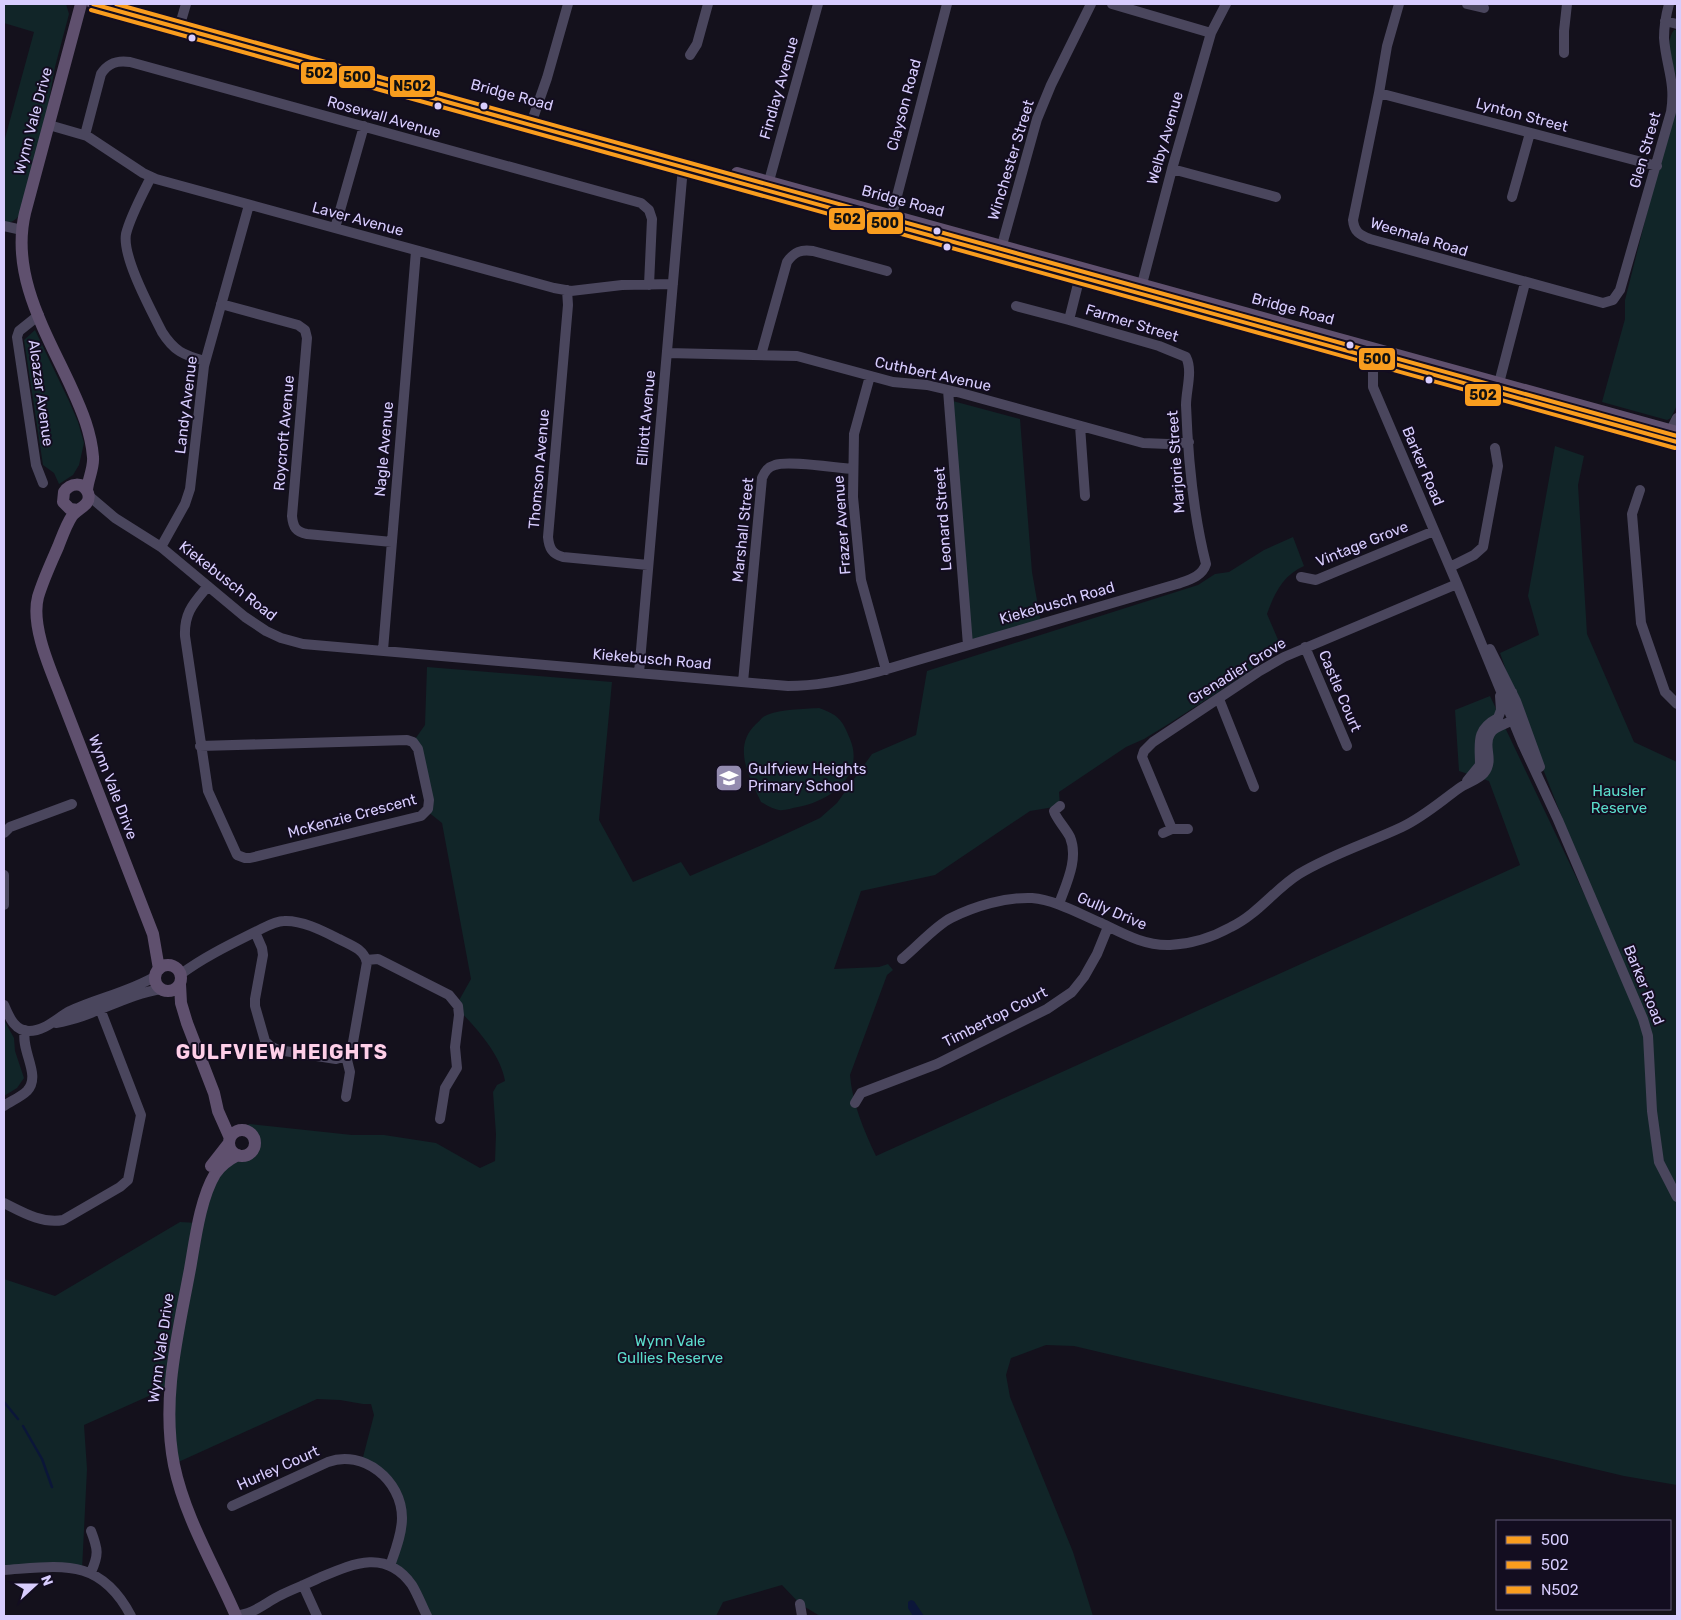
<svg xmlns="http://www.w3.org/2000/svg" width="1681" height="1620" viewBox="0 0 1681 1620" font-family="Rubik,sans-serif">
	<style>
		.green { fill: #112528 }
		.water { fill: #0b1639 }
		.lines { fill: none; stroke-linecap: round; stroke-linejoin: round }
		.stream { stroke: #0b1639; stroke-width: 2.5 }
		.minor { stroke: #4a465d; stroke-width: 10 }
		.major { stroke: #5f506e; stroke-width: 12 }
		.bus-1-casing { stroke: #130d20; stroke-width: 8 }
		.bus-2-casing { stroke: #130d20; stroke-width: 8 }
		.bus-3-casing { stroke: #130d20; stroke-width: 8 }
		.bus-1 { stroke: #f99d1e; stroke-width: 4 }
		.bus-2 { stroke: #f99d1e; stroke-width: 4 }
		.bus-3 { stroke: #f99d1e; stroke-width: 4 }
		.bus-dot { fill: #d8cdfe; stroke: #130d20; stroke-width: 2 }
		.labels { text-anchor: middle; stroke-width: 4; stroke-linejoin: round; paint-order: stroke }
		.street-label { font-size: 15px; fill: #d8cdfe; stroke: #130d20 }
		.poi-label { font-size: 15px; fill: #d8cdfe; stroke: #130d20; text-anchor: start }
		.park-label { font-size: 15px; fill: #5bdccb; stroke: #130d20 }
		.district-label { font-size: 20px; font-weight: bold; letter-spacing: 1px; fill: #fecfe8; stroke: #130d20 }
		.line-badge { stroke: #130d20; stroke-width: 2 }
		.pale-badge-label { font-size: 14px; text-anchor: middle; font-weight: bold; fill: #111 }
	</style>
	<rect width="100%" height="100%" fill="#14111c"/>
	<!-- green -->
	<path class="green" d="M 4,4 L 66,4 L 69,14 L 55,67 L 47,111 L 19,216 C 14,221 10,224 4,221 L 4,142 L 34,32 L 4,23 Z
		M 1674,30 L 1677,30 L 1677,83 C 1675,66 1663,44 1674,30 Z
		M 1677,94 L 1677,405 L 1671,418 L 1667,420 L 1602,402 L 1625,319 L 1625,300 Z
		M 35,330 L 69,401 L 78,422 L 84,443 L 79,465 L 73,475 L 59,484 L 54,473 L 43,465 L 24,340 Z
		M 949,400 L 1020,419 L 1032,572 L 1041,623 L 968,645 Z
		M 1555,446 L 1584,456 L 1578,485 L 1587,634 L 1634,742 L 1677,762 L 1677,1485 L 1624,1476 L 1074,1346 L 1046,1345 L 1011,1358 L 1006,1375 L 1010,1397 L 1073,1552 L 1093,1616 L 820,1616 L 800,1604 L 782,1585 L 723,1602 L 716,1616 L 427,1616 L 417,1595 L 390,1566 L 400,1535 L 394,1490 L 362,1461 L 374,1415 L 371,1404 L 363,1404 L 340,1400 L 317,1399 L 174,1464 L 169,1387 L 84,1425 L 87,1469 L 82,1570 L 4,1570 L 4,1279 L 55,1296 L 180,1222 L 198,1223 L 214,1175 L 241,1156 L 251,1153 L 255,1144 L 254,1138 L 247,1131 L 247,1125 L 250,1124 L 352,1135 L 384,1135 L 436,1143 L 480,1168 L 495,1161 L 496,1134 L 493,1092 L 497,1085 L 505,1081 C 501,1055 477,1029 459,1010 L 457,1004 L 471,979 L 442,823 L 427,811 L 413,742 L 425,725 L 427,667 L 612,682 L 599,820 L 633,882 L 681,862 L 690,876 L 762,845 L 820,818 L 837,803 L 872,754 L 916,735 L 927,671 L 1198,585 L 1215,574 L 1229,572 L 1264,550 L 1293,537 L 1304,566 C 1283,575 1274,594 1267,614 L 1282,649 L 1265,656 L 1246,674 L 1170,723 L 1144,739 L 1126,747 L 1059,792 L 1060,806 L 1030,811 L 935,875 L 861,891 L 834,969 L 879,967 L 888,964 L 893,970 L 887,975 L 850,1075 C 852,1102 864,1131 876,1156 L 1520,865 L 1489,781 L 1459,771 L 1455,710 L 1490,696 L 1629,988 L 1521,713 L 1500,653 L 1539,635 L 1528,596 Z
		M 819,708 C 838,715 842,719 850,739 C 865,775 831,801 798,807 C 792,808 784,811 779,810 C 773,809 766,805 761,802 C 749,776 732,747 756,724 C 759,722 762,717 765,716 C 778,709 804,709 819,708 Z
		M 4,1020 L 14,1038 L 15,1051 L 24,1078 L 17,1088 L 4,1096 Z"/>
	<!-- water -->
	<path class="water" d="M 911,1600 L 914,1601 L 924,1616 L 913,1616 L 908,1608 L 908,1602 Z"/>
	<g class="lines">
		<!-- stream -->
		<path class="stream" d="M 4,1402 L 18,1419
			M 23,1426 L 42,1459 L 52,1487"/>
		<!-- minor -->
		<path class="minor" d="M 1112,4 L 1211,33
			M 1399,4 L 1387,46 L 1379,93 L 1353,220 C 1354,232 1360,235 1370,239 L 1603,303 L 1613,300 L 1620,290 L 1671,112 C 1676,82 1666,66 1664,38 C 1664,26 1666,15 1669,4
			M 1467,4 L 1484,8
			M 181,21 L 186,4
			M 1665,21 L 1677,24
			M 1564,53 L 1564,31 L 1567,4
			M 690,55 L 697,44 L 708,4
			M 1379,93 L 1657,166
			M 533,118 L 547,78 L 568,4
			M 49,125 L 87,136 L 143,173 L 156,179 L 554,288 L 571,291 L 622,285 L 673,284
			M 85,135 L 101,74 C 108,63 117,60 130,62 L 641,203 L 649,210 L 652,219 L 649,285
			M 1172,169 L 1276,197
			M 151,177 C 143,193 130,217 126,234 C 122,257 151,310 162,332 C 174,351 183,355 205,361
			M 769,181 L 818,4
			M 1512,197 L 1530,133
			M 892,215 L 947,4
			M 4,226 L 22,230
			M 335,228 L 364,126
			M 1002,245 L 1037,119 L 1051,85 L 1091,4
			M 1142,284 L 1172,169 L 1211,33 L 1226,4
			M 567,290 L 568,305 L 548,537 C 549,548 552,554 563,557 L 648,565
			M 221,304 L 298,325 L 305,330 L 307,338 L 292,516 C 293,527 296,532 307,534 L 392,542
			M 39,315 L 19,331 L 17,337 L 36,465 L 43,483
			M 1069,320 L 1080,276
			M 667,353 L 797,356 L 893,382 L 927,385 L 961,393 L 1143,443 L 1168,444 L 1189,442
			M 761,355 L 787,262 C 794,252 801,249 813,251 L 887,271
			M 1373,358 L 1373,387 L 1457,584 L 1523,745 L 1558,820 L 1643,1019 L 1648,1036 L 1652,1111 L 1659,1162 L 1677,1197
			M 870,376 L 854,434 L 853,497 L 861,580 L 886,670
			M 1499,383 L 1525,283
			M 948,390 L 968,645
			M 1080,426 L 1085,496
			M 1671,430 L 1677,418
			M 1640,490 L 1632,514 L 1641,623 L 1665,692 L 1677,704
			M 88,495 L 115,518 L 161,547 L 245,617 L 266,631 L 281,638 L 303,644 L 788,686 C 819,686 847,680 877,672 L 1177,584 C 1188,580 1202,577 1206,564 C 1193,513 1188,459 1186,405 C 1186,390 1193,371 1186,357 L 1159,346 L 1069,320 L 1016,306
			M 161,547 L 185,504 L 190,489 L 204,366 L 249,205
			M 1450,567 L 1474,555 L 1483,547 L 1498,466 L 1495,448
			M 1301,577 L 1316,580 L 1434,531
			M 1305,647 L 1347,746
			M 1490,649 L 1516,701 L 1540,767
			M 383,650 L 416,251
			M 639,673 L 683,167
			M 743,682 L 762,478 C 765,471 768,467 775,465 C 788,460 836,468 853,469
			M 1219,699 L 1254,787
			M 200,746 L 407,740 L 413,742 L 418,749 L 429,800 L 428,809 L 421,816 L 250,858 L 245,858 L 237,855 L 208,791 L 185,636 C 184,612 194,603 208,586
			M 1467,781 L 1480,765 C 1480,743 1475,730 1498,718 L 1501,710 L 1500,696
			M 1172,829 L 1142,757 L 1144,751 L 1153,742 L 1258,672 L 1284,657 L 1457,584
			M 4,833 L 10,827 L 72,804
			M 1163,833 L 1172,829 L 1188,829
			M 4,875 L 4,905
			M 1059,904 C 1066,884 1079,859 1070,837 C 1066,829 1055,817 1054,811 L 1060,806
			M 902,959 C 917,947 935,926 951,918 C 975,906 1005,897 1032,898 C 1055,900 1078,913 1099,922 C 1122,933 1144,946 1170,945 C 1191,944 1213,937 1231,927 C 1258,914 1275,889 1299,874 C 1332,854 1368,843 1402,827 C 1423,817 1440,802 1458,789 C 1466,783 1478,780 1484,773 C 1495,759 1482,746 1490,734 C 1495,724 1510,725 1518,716 L 1512,692
			M 366,960 L 378,959 L 382,961 L 449,995 L 458,1006 L 459,1015 L 455,1047 L 457,1068 L 445,1088 L 440,1119
			M 181,974 C 204,957 229,945 255,932 C 264,928 274,921 284,921 C 302,920 323,931 339,939 C 350,945 363,948 367,962 L 352,1048 L 346,1056 L 336,1059 L 278,1050 L 270,1046 L 265,1041 L 255,1006 L 255,999 L 263,955 L 262,948 L 255,932
			M 4,1005 C 9,1016 14,1031 29,1031 C 45,1031 57,1018 70,1011 C 98,998 129,992 156,976
			M 56,1023 C 93,1017 124,995 161,989
			M 346,1097 L 350,1072 L 346,1056
			M 855,1103 L 861,1093 L 937,1064 L 1047,1009 L 1072,992 L 1084,977 L 1097,954 L 1108,927
			M 4,1106 C 11,1101 21,1097 27,1091 C 42,1075 20,1051 25,1030
			M 4,1203 C 22,1212 42,1224 63,1220 L 120,1187 L 128,1180 L 141,1115 L 97,1001
			M 232,1506 L 328,1462 C 363,1449 402,1480 402,1518 C 402,1534 395,1551 390,1566
			M 91,1531 C 98,1549 99,1555 91,1572
			M 4,1570 C 62,1566 100,1557 131,1616
			M 303,1585 L 317,1616
			M 800,1604 L 802,1616
			M 236,1615 C 253,1615 266,1602 281,1595 C 293,1589 307,1584 319,1578 C 352,1564 386,1548 412,1585 C 418,1595 422,1606 427,1616"/>
		<!-- major -->
		<path class="major" d="M 81,4 L 25,213 C 10,276 47,334 72,389 C 82,411 91,432 93,457 C 94,468 88,479 87,490
			M 93,4 L 1677,442
			M 737,173 L 1677,432
			M 78,510 L 70,509 L 63,502 L 64,492 C 70,483 83,481 88,493 C 92,505 78,508 72,516 C 66,525 62,537 58,547 C 51,563 43,580 38,597 C 31,624 48,664 58,689 L 153,934 L 159,969
			M155 978a13 13 0 1 1 26 0a13 13 0 1 1-26 0Z
			M 180,984 L 181,1003 L 187,1023 L 214,1093 L 218,1111 L 230,1138
			M229 1143a13 13 0 1 1 26 0a13 13 0 1 1-26 0Z
			M 211,1166 L 229,1143
			M 236,1616 C 215,1567 185,1518 174,1465 C 161,1399 178,1334 190,1269 C 195,1241 200,1199 215,1174 C 221,1165 228,1160 238,1155"/>
		<!-- bus-1 casing -->
		<g class="bus-1-casing">
			<path id="bus-1" d="M 93,4 L 1677,442"/>
		</g>
		<!-- bus-2 casing -->
		<g class="bus-2-casing">
			<path id="bus-2" d="M 91,10 L 1675,448"/>
		</g>
		<!-- bus-3 casing -->
		<g class="bus-3-casing">
			<path id="bus-3" d="M 116,4 L 1677,436"/>
		</g>
		<!-- bus-1 -->
		<use href="#bus-1" class="bus-1"/>
		<!-- bus-2 -->
		<use href="#bus-2" class="bus-2"/>
		<!-- bus-3 -->
		<use href="#bus-3" class="bus-3"/>
	</g>
	<!-- icons -->
	<defs>
		<g id="school-square" transform="scale(1.4375)"><rect x="-9" y="-9" width="18" height="18" rx="4" fill="#938baf" stroke="#130d20"/><path d="M0-5L7-2L0 1L-7-2ZM-4 1L0 2.5L4 1V4Q0 6-4 4Z" fill="#fff"/></g>
	</defs>
	<g fill-rule="evenodd">
		<use href="#school-square" x="729" y="778"/>
	</g>
	<!-- markers -->
	<g class="bus-dot">
		<circle cx="192" cy="38" r="4.5"/>
		<circle cx="438" cy="106" r="4.5"/>
		<circle cx="484" cy="106" r="4.5"/>
		<circle cx="937" cy="231" r="4.5"/>
		<circle cx="947" cy="247" r="4.5"/>
		<circle cx="1350" cy="345" r="4.5"/>
		<circle cx="1429" cy="380" r="4.5"/>
	</g>
	<g class="labels">
		<!-- street labels -->
		<g class="street-label">
			<text transform="translate(779 88) rotate(-74)" y="5">Findlay Avenue</text>
			<text transform="translate(512 95) rotate(15)" y="5">Bridge Road</text>
			<text transform="translate(904 105) rotate(-75)" y="5">Clayson Road</text>
			<text transform="translate(1522 115) rotate(15)" y="5">Lynton Street</text>
			<text transform="translate(384 117) rotate(16)" y="5">Rosewall Avenue</text>
			<text transform="translate(33 121) rotate(-75)" y="5">Wynn Vale Drive</text>
			<text transform="translate(1165 138) rotate(-74)" y="5">Welby Avenue</text>
			<text transform="translate(1645 150) rotate(-74)" y="5">Glen Street</text>
			<text transform="translate(1011 160) rotate(-73)" y="5">Winchester Street</text>
			<text transform="translate(903 201) rotate(15)" y="5">Bridge Road</text>
			<text transform="translate(358 219) rotate(15)" y="5">Laver Avenue</text>
			<text transform="translate(1419 237) rotate(17)" y="5">Weemala Road</text>
			<text transform="translate(1293 309) rotate(15)" y="5">Bridge Road</text>
			<text transform="translate(1132 323) rotate(17)" y="5">Farmer Street</text>
			<text transform="translate(933 374) rotate(12)" y="5">Cuthbert Avenue</text>
			<text transform="translate(41 393) rotate(82)" y="5">Alcazar Avenue</text>
			<text transform="translate(186 405) rotate(-83)" y="5">Landy Avenue</text>
			<text transform="translate(646 418) rotate(-85)" y="5">Elliott Avenue</text>
			<text transform="translate(284 433) rotate(-85)" y="5">Roycroft Avenue</text>
			<text transform="translate(384 449) rotate(-85)" y="5">Nagle Avenue</text>
			<text transform="translate(1176 462) rotate(-94)" y="5">Marjorie Street</text>
			<text transform="translate(1423 466) rotate(67)" y="5">Barker Road</text>
			<text transform="translate(539 469) rotate(-85)" y="5">Thomson Avenue</text>
			<text transform="translate(943 519) rotate(-94)" y="5">Leonard Street</text>
			<text transform="translate(842 525) rotate(-94)" y="5">Frazer Avenue</text>
			<text transform="translate(743 530) rotate(-84)" y="5">Marshall Street</text>
			<text transform="translate(1362 544) rotate(-22)" y="5">Vintage Grove</text>
			<text transform="translate(228 581) rotate(38)" y="5">Kiekebusch Road</text>
			<text transform="translate(1057 603) rotate(-16)" y="5">Kiekebusch Road</text>
			<text transform="translate(652 659) rotate(5)" y="5">Kiekebusch Road</text>
			<text transform="translate(1237 671) rotate(-32)" y="5">Grenadier Grove</text>
			<text transform="translate(1340 691) rotate(67)" y="5">Castle Court</text>
			<text transform="translate(113 787) rotate(69)" y="5">Wynn Vale Drive</text>
			<text transform="translate(352 816) rotate(-15)" y="5">McKenzie Crescent</text>
			<text transform="translate(1112 911) rotate(23)" y="5">Gully Drive</text>
			<text transform="translate(1644 985) rotate(68)" y="5">Barker Road</text>
			<text transform="translate(995 1017) rotate(-27)" y="5">Timbertop Court</text>
			<text transform="translate(161 1348) rotate(-82)" y="5">Wynn Vale Drive</text>
			<text transform="translate(278 1468) rotate(-24)" y="5">Hurley Court</text>
		</g>
		<!-- poi labels -->
		<g class="poi-label">
			<text x="748" y="774">Gulfview Heights<tspan x="748" dy="17">Primary School</tspan></text>
		</g>
		<!-- park labels -->
		<g class="park-label">
			<text x="1619" y="796">Hausler<tspan x="1619" dy="17">Reserve</tspan></text>
			<text x="670" y="1346">Wynn Vale<tspan x="670" dy="17">Gullies Reserve</tspan></text>
		</g>
		<!-- district labels -->
		<g class="district-label">
			<text x="282" y="1059">GULFVIEW HEIGHTS</text>
		</g>
	</g>
	<g class="line-badge">
		<rect x="300" y="61" width="38" height="24" rx="5" fill="#f99d1e"/>
		<rect x="338" y="65" width="38" height="24" rx="5" fill="#f99d1e"/>
		<rect x="389" y="74" width="47" height="24" rx="5" fill="#f99d1e"/>
		<rect x="828" y="207" width="38" height="24" rx="5" fill="#f99d1e"/>
		<rect x="866" y="211" width="38" height="24" rx="5" fill="#f99d1e"/>
		<rect x="1358" y="347" width="38" height="24" rx="5" fill="#f99d1e"/>
		<rect x="1464" y="383" width="38" height="24" rx="5" fill="#f99d1e"/>
	</g>
	<g class="pale-badge-label">
		<text x="319" y="78">502</text>
		<text x="357" y="82">500</text>
		<text x="412" y="91">N502</text>
		<text x="847" y="224">502</text>
		<text x="885" y="228">500</text>
		<text x="1377" y="364">500</text>
		<text x="1483" y="400">502</text>
	</g>
	<!-- border -->
	<rect width="1681" height="1620" fill="none" stroke="#d8cdfe" stroke-width="10"/>
	<!-- legend -->
	<rect x="1496" y="1520" width="175" height="90" fill="#130d20" stroke="#625a79"/>
	<rect x="1506" y="1536" width="25" height="8" fill="#f99d1e" stroke="#625a79"/>
	<text x="1541" y="1545" font-size="15" fill="#d8cdfe">500</text>
	<rect x="1506" y="1561" width="25" height="8" fill="#f99d1e" stroke="#625a79"/>
	<text x="1541" y="1570" font-size="15" fill="#d8cdfe">502</text>
	<rect x="1506" y="1586" width="25" height="8" fill="#f99d1e" stroke="#625a79"/>
	<text x="1541" y="1595" font-size="15" fill="#d8cdfe">N502</text>
	<!-- north arrow -->
	<g transform="translate(35 1585) rotate(69)" stroke="#130d20" stroke-width="4" paint-order="stroke">
	<path d="M0-4L9 19L0 12L-9 19Z" fill="#d8cdfe"/>
	<text y="-8" font-size="14" font-weight="bold" text-anchor="middle" fill="#d8cdfe">N</text>
	</g>
</svg>
